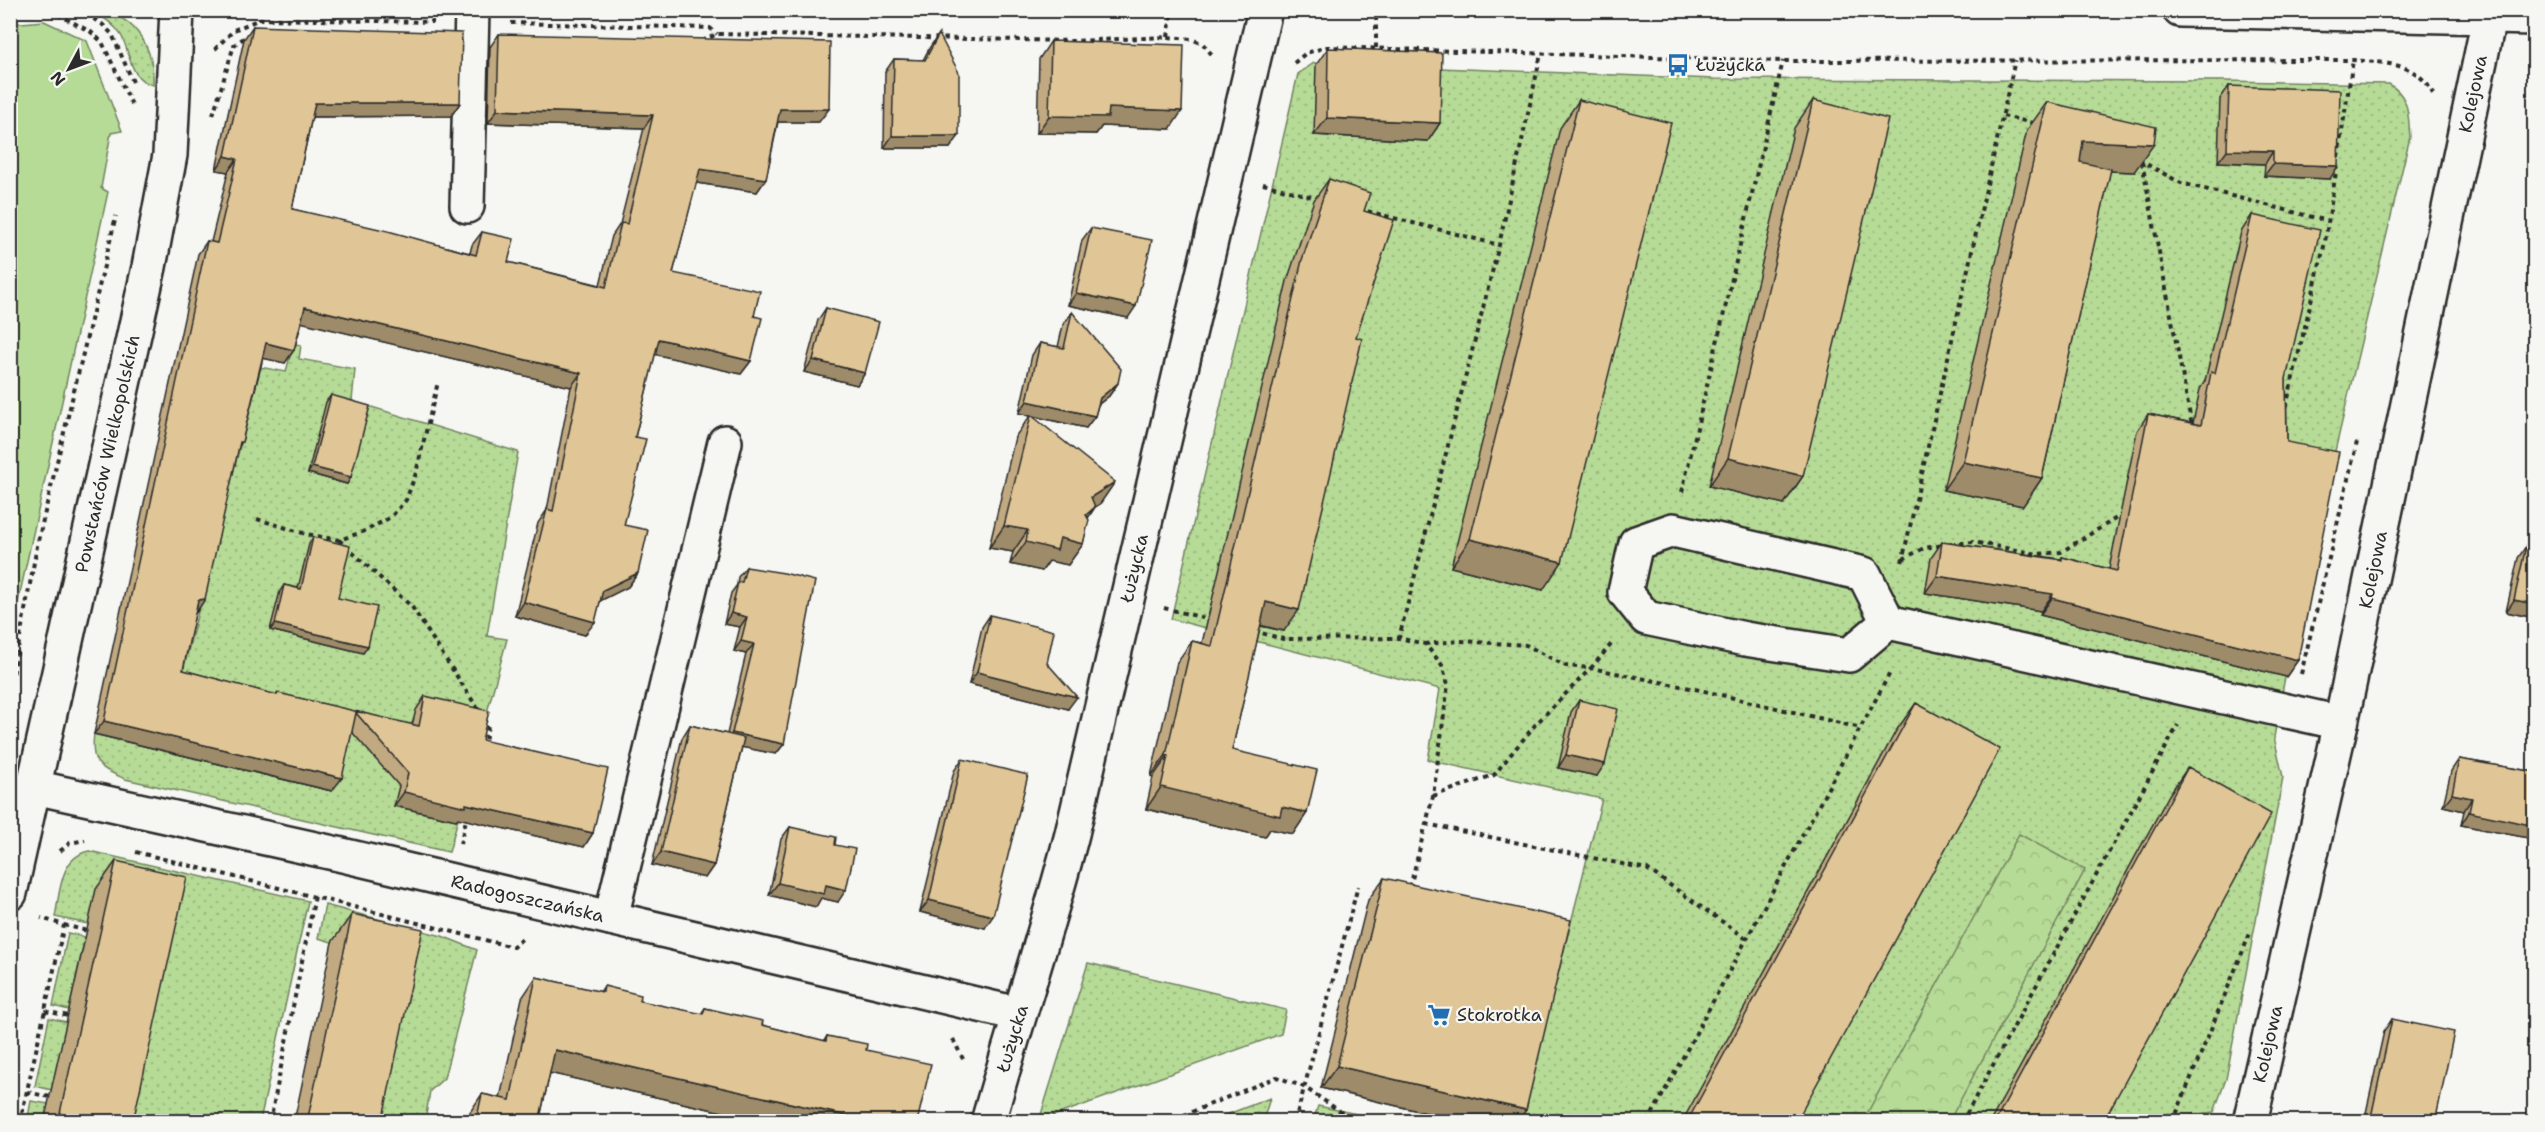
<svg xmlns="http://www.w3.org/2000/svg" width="2545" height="1132" viewBox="0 0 2545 1132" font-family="'Shantell Sans',sans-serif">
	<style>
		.grass { fill: url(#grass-dots); stroke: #708360; stroke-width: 1.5 }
		.park { fill: url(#park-crowns); stroke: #708360; stroke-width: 1.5 }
		.garden { fill: #b6db96; stroke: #708360; stroke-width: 1.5 }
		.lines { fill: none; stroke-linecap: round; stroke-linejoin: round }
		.minor-casing { stroke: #2b2b2b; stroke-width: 38 }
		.path { stroke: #2b2b2b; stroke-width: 4; stroke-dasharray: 4.5 4.5; stroke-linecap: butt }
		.minor { stroke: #f6f6f2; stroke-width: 33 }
		.wall { fill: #c1aa81; stroke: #2b2b2b; stroke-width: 1.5 }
		.shaded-wall { fill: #9d8b69; stroke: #2b2b2b; stroke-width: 1.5 }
		.building { fill: #e0c696; stroke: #2b2b2b; stroke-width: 1.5 }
		.labels { text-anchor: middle; stroke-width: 4.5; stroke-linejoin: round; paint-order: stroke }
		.poi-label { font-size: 18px; fill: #2b2b2b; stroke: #f6f6f2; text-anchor: start }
		.street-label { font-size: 18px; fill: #2b2b2b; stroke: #f6f6f2 }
	</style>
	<defs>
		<pattern id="grass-dots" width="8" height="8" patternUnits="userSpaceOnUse" patternTransform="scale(1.5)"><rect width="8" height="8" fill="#b6db96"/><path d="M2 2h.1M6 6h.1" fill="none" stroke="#9dbc81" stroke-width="1.8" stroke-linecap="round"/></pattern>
		<pattern id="park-crowns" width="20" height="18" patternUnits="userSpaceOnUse" patternTransform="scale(1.5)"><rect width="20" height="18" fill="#b6db96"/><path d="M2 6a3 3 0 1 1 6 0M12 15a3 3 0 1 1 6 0" fill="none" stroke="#9dbc81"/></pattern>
	</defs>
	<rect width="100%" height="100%" fill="#f6f6f2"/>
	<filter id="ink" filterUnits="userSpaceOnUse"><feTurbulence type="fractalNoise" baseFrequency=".0167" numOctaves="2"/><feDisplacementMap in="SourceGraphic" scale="12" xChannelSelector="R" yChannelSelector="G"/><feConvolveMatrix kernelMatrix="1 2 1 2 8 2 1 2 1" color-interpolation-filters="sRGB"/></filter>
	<g filter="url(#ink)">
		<!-- grass -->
		<path class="grass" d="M 91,11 C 132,10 155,46 153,85 C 129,80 131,53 121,35 C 114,24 102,16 91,11 Z
			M 1314,63 L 1714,79 L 2223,81 L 2388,84 C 2410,95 2408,115 2410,137 L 2298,606 L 2274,737 L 2283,777 L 2226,1079 L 2214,1112 L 2192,1115 L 2188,1122 L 1521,1121 L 1602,799 L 1428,760 L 1440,689 L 1171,619 L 1298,74 Z
			M 293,344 L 301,345 L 299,359 L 355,369 L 352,401 L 518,452 L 487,636 L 507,639 L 449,852 L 125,779 C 99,767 90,765 94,734 L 332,791 L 181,679 L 260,367 L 286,372 Z
			M 89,851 L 308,901 L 260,1121 L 119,1121 L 88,924 L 55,917 C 60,892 60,857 89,851 Z
			M 325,905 L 442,936 L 477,950 L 444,1078 L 430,1091 L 425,1121 L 368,1121 L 332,942 L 318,938 Z
			M 68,933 L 85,937 L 69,1010 L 53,1006 Z
			M 1088,963 L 1286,1010 L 1281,1034 L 1039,1121 Z
			M 49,1018 L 67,1022 L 52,1090 L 35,1086 Z
			M 1270,1098 L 1263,1121 L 1210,1121 Z
			M 31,1101 L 49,1104 L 45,1121 L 27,1122 Z
			M 1318,1106 L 1391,1121 L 1313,1121 Z"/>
		<!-- park -->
		<path class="park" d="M 2019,834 L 2085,870 L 1949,1121 L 1863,1121 Z"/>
		<!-- garden -->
		<path class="garden" d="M 44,21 L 87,41 L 122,131 L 111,133 L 101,188 L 108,192 L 11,634 L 11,24 Z"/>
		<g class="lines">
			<!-- minor casing -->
			<g class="minor-casing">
				<g id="minor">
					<path d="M 2180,10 L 2534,18"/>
					<path d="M 467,206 L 472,10"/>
					<path d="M 1888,622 L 1864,574 L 1673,530 L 1636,543 L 1625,592 L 1646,618 L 1745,639 L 1849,655 L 1888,622 L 2341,723"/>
					<path id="s1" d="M 34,787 L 338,854 L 1018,1014"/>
					<path id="s2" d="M 10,893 L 149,267 L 170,155 L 177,10"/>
					<path d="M 611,918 L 725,442"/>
					<path id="s3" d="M 988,1122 C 1015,1025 1047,931 1072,834 L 1265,10"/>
					<path id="s4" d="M 2250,1122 L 2341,723 L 2489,18"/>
				</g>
			</g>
			<!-- path -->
			<path class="path" d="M 50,10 L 91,32 L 102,42 L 133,107
				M 78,10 L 102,24 L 112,34 L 133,82
				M 550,11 L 550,18
				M 511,23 L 710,28 L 717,34
				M 1168,37 L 1172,10
				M 702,41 L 717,34 L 1073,41 L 1168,37 L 1192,39 L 1203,44 L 1214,57
				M 1376,48 L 1376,10
				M 215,49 L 234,30 L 260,19 L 434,22
				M 1294,63 L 1306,53 L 1327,47 L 1783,61 L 2353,60 C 2384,63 2418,62 2433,94
				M 213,115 L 234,45 L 251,33
				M 2003,116 L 2037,124
				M 2338,157 L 2353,60
				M 2139,160 L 2181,183 L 2328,221
				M 2142,162 L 2192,426
				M 1263,184 L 1320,199
				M 1359,209 L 1499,245
				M 2286,407 L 2325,242 L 2337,165
				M 1682,492 L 1783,61
				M 257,519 L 306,534 L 339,540 L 365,531 L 391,517 L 406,500 L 416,473 L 438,382
				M 339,540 L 412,607 L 480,712
				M 1951,544 L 1973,542 L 2038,554 L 2061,552 L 2123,514
				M 1903,559 L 1924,548 L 1944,545
				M 1902,562 L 2015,60
				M 1164,608 L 1212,620
				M 1254,631 L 1283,639 L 1399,638
				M 1425,644 L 1460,641 L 1526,645 L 1566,666 L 1591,668 L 1614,641
				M 2301,674 L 2357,442
				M 10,691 L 38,541 L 116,216
				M 484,718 L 488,726 L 484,745
				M 1433,796 L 1494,775 L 1535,725 L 1591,668 L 1700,690 L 1861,728
				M 1426,824 L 1647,869 L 1747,939
				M 460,844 L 467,816
				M 60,851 L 70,843 L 85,840
				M 136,852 L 513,947 L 524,937
				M 1410,887 L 1433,796 L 1448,685 L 1442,665 L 1425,644 L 1399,638 L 1499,245 L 1541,54
				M 64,925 L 87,931
				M 45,1011 L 68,1016
				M 953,1039 L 964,1061
				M 27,1092 L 50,1097
				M 20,1122 L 64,925 L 41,918
				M 270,1122 L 315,896
				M 1167,1122 L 1277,1077 L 1304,1087 L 1356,1122
				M 1295,1122 L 1358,886
				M 1648,1122 L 1890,673
				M 1962,1122 L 2178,725
				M 2173,1122 L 2251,931"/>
			<!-- minor -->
			<use href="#minor" class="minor"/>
		</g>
		<!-- wall -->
		<path class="wall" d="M 253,26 L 460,103 L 451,116 L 312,117 L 292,209 L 470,253 L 472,245 L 482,232 L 508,262 L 600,285 L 612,236 L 620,224 L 644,128 L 488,123 L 490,47 L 499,34 L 819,122 L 778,122 L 766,179 L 757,192 L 696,183 L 673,273 L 754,316 L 751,361 L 741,374 L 655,354 L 635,437 L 624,525 L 638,573 L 628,587 L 601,600 L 585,635 L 515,616 L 538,523 L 547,510 L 571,387 L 302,322 L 294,350 L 285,363 L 263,358 L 242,442 L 238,448 L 195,613 L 183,670 L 276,695 L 278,693 L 412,725 L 416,710 L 425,696 L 482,740 L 593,833 L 584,847 L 458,818 L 456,820 L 394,806 L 399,786 L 352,732 L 332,791 L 94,734 L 198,254 L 207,241 L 211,242 L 228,172 L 216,170 L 244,39 Z
			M 939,34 L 950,148 L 884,148 L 885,72 L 894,59 L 923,60 L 930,47 Z
			M 1051,41 L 1170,129 L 1102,126 L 1096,134 L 1037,133 L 1039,59 Z
			M 1328,48 L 1440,123 L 1428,141 L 1314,135 L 1316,65 Z
			M 2229,86 L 2330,179 L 2264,176 L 2265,164 L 2218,162 L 2220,99 Z
			M 1579,100 L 1543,590 L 1451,567 L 1560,128 Z
			M 1813,100 L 1803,476 L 1784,504 L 1709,486 L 1794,128 Z
			M 2047,102 L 2134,172 L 2110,171 L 2042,478 L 2023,506 L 1943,490 L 2027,130 Z
			M 1329,179 L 1364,211 L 1356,337 L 1284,631 L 1260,626 L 1232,750 L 1307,813 L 1293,834 L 1270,829 L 1265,837 L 1146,809 L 1153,777 L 1151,776 L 1177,662 L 1192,641 L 1202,643 L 1287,281 L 1314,200 Z
			M 2252,215 L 2286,379 L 2287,442 L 2298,660 L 2286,677 L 2040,615 L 2041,611 L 1925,593 L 1931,558 L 1942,542 L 2061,559 L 2062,557 L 2109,569 L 2137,431 L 2148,414 L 2193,423 L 2200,389 L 2205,381 L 2241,232 Z
			M 1091,228 L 1128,318 L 1068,305 L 1082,240 Z
			M 826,308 L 865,373 L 857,385 L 804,372 L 818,320 Z
			M 1072,312 L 1118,383 L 1109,396 L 1098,405 L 1095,416 L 1086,428 L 1031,416 L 1100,504 L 1095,507 L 1088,518 L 1083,544 L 1068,565 L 1049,561 L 1042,571 L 1010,564 L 1013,552 L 989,548 L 1015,437 L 1030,416 L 1019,413 L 1032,355 L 1040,343 L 1058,347 L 1063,325 Z
			M 331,395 L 351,477 L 347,484 L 308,473 L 326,402 Z
			M 313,537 L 338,598 L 368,646 L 363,653 L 270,630 L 280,591 L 284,585 L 298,588 L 309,544 Z
			M 2526,546 L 2535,548 L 2535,618 L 2506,612 L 2518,558 Z
			M 746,567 L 784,744 L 776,754 L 742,747 L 714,865 L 705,878 L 652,865 L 682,738 L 690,725 L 727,734 L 746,654 L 734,651 L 740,627 L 724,624 L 731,593 L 737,585 L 738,577 Z
			M 990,615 L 1047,663 L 1068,709 L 969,684 L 982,627 Z
			M 1579,700 L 1597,776 L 1558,768 L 1571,712 Z
			M 1916,703 L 1796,1122 L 1682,1122 L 1896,731 Z
			M 962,759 L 985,928 L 920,912 L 954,771 Z
			M 2459,759 L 2535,772 L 2535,829 L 2528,838 L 2461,825 L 2464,811 L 2443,806 L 2451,771 Z
			M 2188,767 L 2103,1122 L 1990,1122 L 2169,795 Z
			M 790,827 L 835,845 L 838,902 L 821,898 L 816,907 L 769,895 L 781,839 Z
			M 116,861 L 133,1122 L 44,1122 L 96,889 Z
			M 1384,878 L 1518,1122 L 1465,1122 L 1321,1088 L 1368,900 Z
			M 352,914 L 382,1122 L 294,1122 L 332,942 Z
			M 536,977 L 600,992 L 604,986 L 640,1001 L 701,1014 L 705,1008 L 762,1025 L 824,1041 L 827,1036 L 866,1050 L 917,1122 L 767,1122 L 550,1073 L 539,1122 L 466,1122 L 468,1115 L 482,1094 L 500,1098 L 522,998 Z
			M 2392,1019 L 2436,1118 L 2450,1122 L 2364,1122 L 2384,1031 Z"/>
		<!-- shaded-wall -->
		<path class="shaded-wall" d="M 315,103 L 460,103 L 451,116 L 306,117 Z
			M 1109,108 L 1182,111 L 1170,129 L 1102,126 L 1096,134 L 1037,133 L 1049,116 Z
			M 780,109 L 829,109 L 819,122 L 771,122 Z
			M 497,110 L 653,115 L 644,128 L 488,123 Z
			M 1327,118 L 1440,123 L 1428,141 L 1314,135 Z
			M 892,136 L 959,136 L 950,148 L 884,148 Z
			M 2083,141 L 2154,144 L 2134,172 L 2063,169 Z
			M 2227,150 L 2273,151 L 2265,164 L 2218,162 Z
			M 225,156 L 237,159 L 228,172 L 216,170 Z
			M 2273,164 L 2338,166 L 2330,179 L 2264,176 Z
			M 700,169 L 766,179 L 757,192 L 690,182 Z
			M 1076,293 L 1136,306 L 1128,318 L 1068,305 Z
			M 305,307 L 581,373 L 571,387 L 296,321 Z
			M 659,339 L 751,361 L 741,374 L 649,353 Z
			M 266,343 L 294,350 L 285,363 L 257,357 Z
			M 813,360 L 865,373 L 857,385 L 804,372 Z
			M 1118,383 L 1109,396 L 1091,410 L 1100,398 Z
			M 1027,401 L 1095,416 L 1086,428 L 1019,413 Z
			M 1728,458 L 1803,476 L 1784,504 L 1709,486 Z
			M 1963,462 L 2042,478 L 2023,506 L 1943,490 Z
			M 312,467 L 351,477 L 347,484 L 308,473 Z
			M 1115,482 L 1100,504 L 1075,519 L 1091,497 Z
			M 1095,507 L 1080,529 L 1086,515 Z
			M 1004,526 L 1028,530 L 1013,552 L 989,548 Z
			M 1060,538 L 1083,544 L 1068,565 L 1049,561 L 1042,571 L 1010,564 L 1026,542 Z
			M 1470,539 L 1562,562 L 1543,590 L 1451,567 Z
			M 638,573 L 628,587 L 594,604 L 603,590 Z
			M 1937,576 L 2053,594 L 2041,611 L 1925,593 Z
			M 2052,598 L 2298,660 L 2286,677 L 2040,615 Z
			M 205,599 L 196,613 L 198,600 Z
			M 2514,600 L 2535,604 L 2535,618 L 2506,612 Z
			M 524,602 L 595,622 L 585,635 L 515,616 Z
			M 1266,602 L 1299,610 L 1284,631 L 1251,623 Z
			M 731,613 L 747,617 L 740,627 L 724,624 Z
			M 275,624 L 368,646 L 363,653 L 270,630 Z
			M 741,641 L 754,644 L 746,654 L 734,651 Z
			M 977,672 L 1077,697 L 1068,709 L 969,684 Z
			M 104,721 L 342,778 L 332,791 L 94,734 Z
			M 732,733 L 784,744 L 776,754 L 725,744 Z
			M 1166,755 L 1168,756 L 1153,777 L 1151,776 Z
			M 1566,755 L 1605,764 L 1597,776 L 1558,768 Z
			M 1161,787 L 1282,807 L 1307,813 L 1293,834 L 1270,829 L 1265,837 L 1146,809 Z
			M 404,792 L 466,804 L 593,833 L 584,847 L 458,818 L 456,820 L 394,806 Z
			M 2452,794 L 2472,798 L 2464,811 L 2443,806 Z
			M 2469,812 L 2535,819 L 2535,829 L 2528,838 L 2461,825 Z
			M 661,852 L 714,865 L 705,878 L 652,865 Z
			M 778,883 L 826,885 L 846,890 L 838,902 L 821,898 L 816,907 L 769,895 Z
			M 929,900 L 993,916 L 985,928 L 920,912 Z
			M 555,1050 L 874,1122 L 767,1122 L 540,1071 Z
			M 1337,1066 L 1526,1110 L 1518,1122 L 1465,1122 L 1321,1088 Z"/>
		<!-- building -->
		<path class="building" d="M 253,26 L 462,33 L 460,103 L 315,103 L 292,209 L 388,231 L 476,255 L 482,232 L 514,239 L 508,262 L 606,287 L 621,223 L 627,224 L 653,115 L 497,110 L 499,34 L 830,42 L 829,109 L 780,109 L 766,179 L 700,169 L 673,273 L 760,291 L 754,316 L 762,318 L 751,361 L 659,339 L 635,437 L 646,439 L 624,525 L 648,530 L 638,573 L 603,590 L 595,622 L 524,602 L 547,509 L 553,511 L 581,373 L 305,307 L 294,350 L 266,343 L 242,442 L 240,442 L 205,599 L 198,600 L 183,670 L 277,695 L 278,693 L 419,726 L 425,696 L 489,711 L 482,740 L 608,769 L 593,833 L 466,804 L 466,807 L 404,792 L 408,773 L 356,713 L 342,778 L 104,721 L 207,241 L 217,243 L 237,159 L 225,156 Z
			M 939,34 L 959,73 L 959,136 L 892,136 L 894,59 L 925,60 Z
			M 1051,41 L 1184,45 L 1182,111 L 1109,108 L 1108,117 L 1049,116 Z
			M 1328,48 L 1442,53 L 1440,123 L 1327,118 Z
			M 2229,86 L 2340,90 L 2338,166 L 2273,164 L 2273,151 L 2227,150 Z
			M 1579,100 L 1671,123 L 1562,562 L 1470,539 Z
			M 1813,100 L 1888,119 L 1803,476 L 1728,458 Z
			M 2047,102 L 2156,127 L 2154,144 L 2083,141 L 2080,162 L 2111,169 L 2042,478 L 1963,462 Z
			M 1329,179 L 1370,193 L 1364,211 L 1394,220 L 1356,337 L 1362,339 L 1299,610 L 1266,602 L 1232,750 L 1317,770 L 1307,813 L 1282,807 L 1280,816 L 1161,787 L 1168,756 L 1166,755 L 1192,641 L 1212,646 L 1302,260 Z
			M 2252,215 L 2320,230 L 2286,379 L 2287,442 L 2339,452 L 2298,660 L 2052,598 L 2053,594 L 1937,576 L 1942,542 L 2062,560 L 2062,557 L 2117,571 L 2148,414 L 2201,425 L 2211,372 L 2215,373 Z
			M 1091,228 L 1152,240 L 1136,306 L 1076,293 Z
			M 826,308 L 879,322 L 865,373 L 813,360 Z
			M 1072,312 L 1121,369 L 1118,383 L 1100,398 L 1095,416 L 1027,401 L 1040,343 L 1064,348 Z
			M 331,395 L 370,406 L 351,477 L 312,467 Z
			M 1031,415 L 1115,482 L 1091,497 L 1095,507 L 1086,515 L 1089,520 L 1083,544 L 1060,538 L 1057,550 L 1026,542 L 1028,530 L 1004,526 Z
			M 313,537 L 350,546 L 338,598 L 377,607 L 368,646 L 275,624 L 284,585 L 301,589 Z
			M 2526,546 L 2535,548 L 2535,604 L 2514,600 Z
			M 746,567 L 784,573 L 815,581 L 784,744 L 732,733 L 754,644 L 741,641 L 747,617 L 731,613 L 738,582 L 742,582 Z
			M 990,615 L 1054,631 L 1047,663 L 1077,697 L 977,672 Z
			M 1579,700 L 1618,709 L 1605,764 L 1566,755 Z
			M 1916,703 L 2000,749 L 1796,1122 L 1687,1122 Z
			M 690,725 L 744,738 L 714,865 L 661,852 Z
			M 962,759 L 1028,775 L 993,916 L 929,900 Z
			M 2459,759 L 2535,772 L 2535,826 L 2469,812 L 2472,798 L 2452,794 Z
			M 2188,767 L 2271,814 L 2103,1122 L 1995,1122 Z
			M 790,827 L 836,837 L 835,845 L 855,849 L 846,890 L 826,885 L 824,894 L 778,883 Z
			M 116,861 L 187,877 L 133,1122 L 58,1122 Z
			M 1384,878 L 1571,920 L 1526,1110 L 1337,1066 Z
			M 352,914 L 423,929 L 382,1122 L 307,1122 Z
			M 536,977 L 603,992 L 604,986 L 641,995 L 640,1001 L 703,1014 L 705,1008 L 763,1021 L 762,1025 L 826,1041 L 827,1036 L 867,1044 L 866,1050 L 931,1064 L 917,1122 L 874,1122 L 555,1050 L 539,1122 L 476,1122 L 482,1094 L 510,1100 Z
			M 2392,1019 L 2454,1032 L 2436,1118 L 2450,1122 L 2370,1122 Z"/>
	</g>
	<!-- icons -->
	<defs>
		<g id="bus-bare" transform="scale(1.8)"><path d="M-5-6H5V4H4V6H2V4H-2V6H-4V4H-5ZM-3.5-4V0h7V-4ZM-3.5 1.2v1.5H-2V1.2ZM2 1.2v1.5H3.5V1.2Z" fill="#1f6fb2" stroke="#f6f6f2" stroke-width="2.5" paint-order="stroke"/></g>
		<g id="supermarket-bare" transform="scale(1.8)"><path d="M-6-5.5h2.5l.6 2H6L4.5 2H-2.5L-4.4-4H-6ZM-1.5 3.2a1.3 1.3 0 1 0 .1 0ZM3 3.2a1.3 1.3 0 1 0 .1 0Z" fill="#1f6fb2" stroke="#f6f6f2" stroke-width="2.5" paint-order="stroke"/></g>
	</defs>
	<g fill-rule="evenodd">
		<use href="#bus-bare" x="1678" y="65"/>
		<use href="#supermarket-bare" x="1439" y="1015"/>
	</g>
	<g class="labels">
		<!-- poi labels -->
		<g class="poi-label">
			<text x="1696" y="71">Łużycka</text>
			<text x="1457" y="1021">Stokrotka</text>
		</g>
		<!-- street labels -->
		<g class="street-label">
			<text dy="6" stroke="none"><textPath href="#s4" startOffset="1052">Kolejowa</textPath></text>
			<text dy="6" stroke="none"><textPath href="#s2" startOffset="450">Powstańców Wielkopolskich</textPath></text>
			<text dy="6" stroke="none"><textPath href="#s3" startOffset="573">Łużycka</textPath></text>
			<text dy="6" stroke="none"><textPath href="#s4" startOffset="566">Kolejowa</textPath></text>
			<text dy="6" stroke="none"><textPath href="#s1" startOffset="506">Radogoszczańska</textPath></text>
			<text dy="6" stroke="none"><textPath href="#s3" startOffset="87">Łużycka</textPath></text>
			<text dy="6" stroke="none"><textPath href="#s4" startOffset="80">Kolejowa</textPath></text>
		</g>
	</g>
	<!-- margin -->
	<rect width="2545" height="1132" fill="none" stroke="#f6f6f2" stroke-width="36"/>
	<rect x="18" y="18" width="2509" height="1096" fill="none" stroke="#2b2b2b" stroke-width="2" filter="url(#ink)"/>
	<!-- north arrow -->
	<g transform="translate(69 69) rotate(229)" stroke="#f6f6f2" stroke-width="4.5" paint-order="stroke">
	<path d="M0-4.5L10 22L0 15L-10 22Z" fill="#2b2b2b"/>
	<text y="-9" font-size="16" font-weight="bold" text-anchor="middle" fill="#2b2b2b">N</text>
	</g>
</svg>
